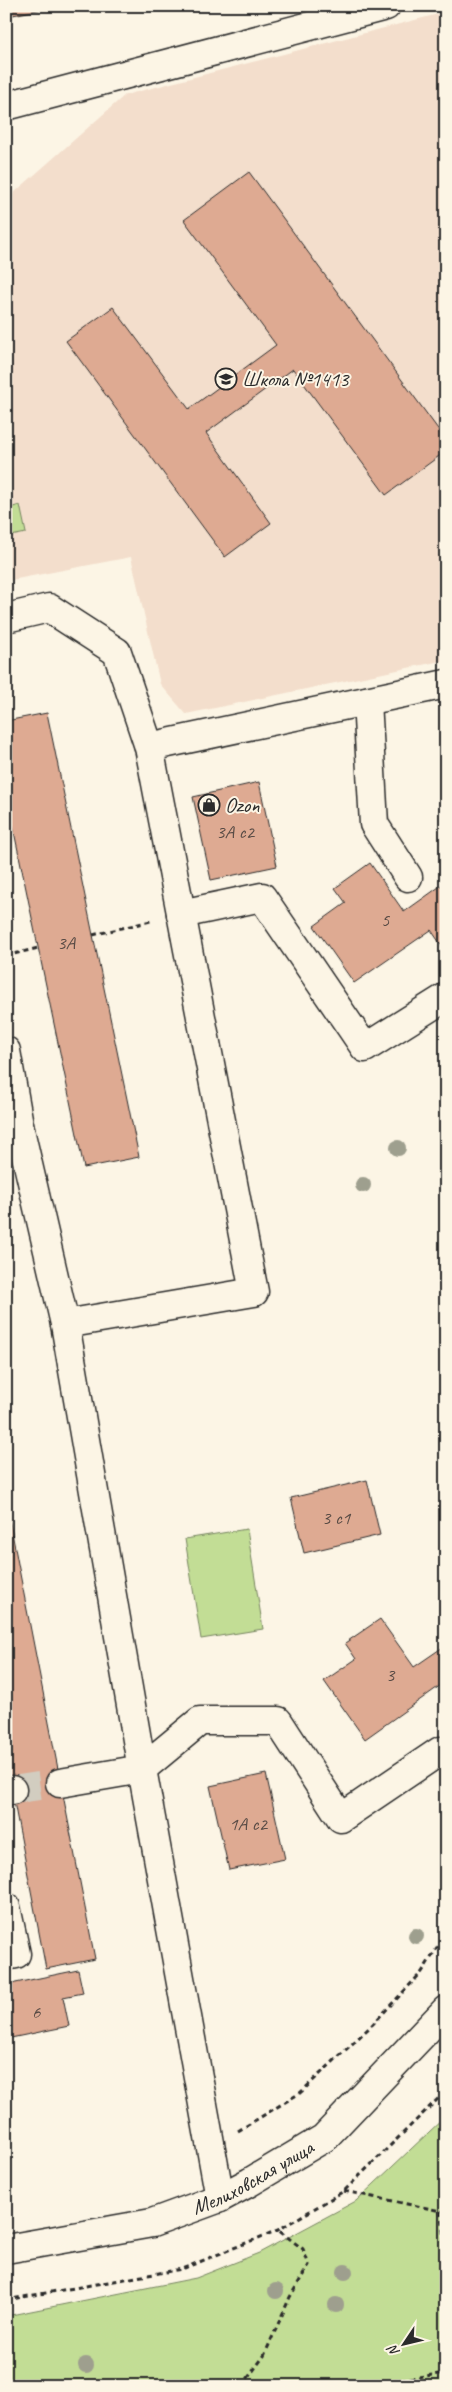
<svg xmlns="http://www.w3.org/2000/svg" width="452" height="2392" viewBox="0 0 452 2392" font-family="Caveat,sans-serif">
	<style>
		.built { fill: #f3decc }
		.green { fill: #c2dd95; stroke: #768460 }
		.building { fill: #deaa92; stroke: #2b2b2b }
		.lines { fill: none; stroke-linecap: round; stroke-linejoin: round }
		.minor-tunnel { stroke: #d2cdc0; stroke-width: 28; stroke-dasharray: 28 14; stroke-linecap: butt }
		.minor-casing { stroke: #2b2b2b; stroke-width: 31 }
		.path { stroke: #2b2b2b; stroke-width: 3; stroke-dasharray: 5 4; stroke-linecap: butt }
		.minor { stroke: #fcf5e5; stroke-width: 28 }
		.tree { fill: #9e9f8e }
		.labels { text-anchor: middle; stroke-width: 4; stroke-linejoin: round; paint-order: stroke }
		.number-label { font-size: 19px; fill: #584b45 }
		.poi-label { font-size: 21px; fill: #2b2b2b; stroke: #fcf5e5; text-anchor: start }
		.street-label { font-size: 21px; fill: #2b2b2b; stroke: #fcf5e5 }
	</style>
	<rect width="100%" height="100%" fill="#fcf5e5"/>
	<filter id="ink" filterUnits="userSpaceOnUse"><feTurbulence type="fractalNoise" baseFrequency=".02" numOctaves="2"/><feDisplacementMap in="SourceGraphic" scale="10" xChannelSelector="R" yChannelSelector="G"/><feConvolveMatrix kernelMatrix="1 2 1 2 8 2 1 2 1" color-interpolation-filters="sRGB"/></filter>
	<g filter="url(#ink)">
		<!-- built -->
		<path class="built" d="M 446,12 L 446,660 L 186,714 L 160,684 L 131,557 L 6,581 L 6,200 L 125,95 Z"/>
		<!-- green -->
		<path class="green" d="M 20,505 L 26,533 L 6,537 L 6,509 Z
			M 247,1529 L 263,1629 L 201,1639 L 185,1539 Z
			M 446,2116 L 446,2386 L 6,2386 L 6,2316 L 196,2278 L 259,2253 L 356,2201 Z"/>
		<!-- building -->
		<path class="building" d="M 11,6 L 57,6 L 13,15 Z
			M 249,172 L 446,440 L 446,451 L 386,495 L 293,369 L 206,433 L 271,523 L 225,557 L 66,341 L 113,307 L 189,409 L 276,345 L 184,220 Z
			M 47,713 L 139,1157 L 84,1168 L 6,793 L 6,721 Z
			M 259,782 L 277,866 L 211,880 L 193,797 Z
			M 370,863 L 404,912 L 446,882 L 446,952 L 431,930 L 354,983 L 314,926 L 346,903 L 335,888 Z
			M 367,1480 L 380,1535 L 304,1553 L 291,1498 Z
			M 6,1502 L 95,1959 L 46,1969 L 6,1760 Z
			M 380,1619 L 414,1667 L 446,1645 L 446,1692 L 441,1685 L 365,1739 L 324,1681 L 356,1659 L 345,1643 Z
			M 266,1774 L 285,1859 L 229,1870 L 210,1786 Z
			M 78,1970 L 83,1993 L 63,1997 L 69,2026 L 6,2039 L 6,1985 Z"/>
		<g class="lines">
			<!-- minor-tunnel -->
			<path class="minor-tunnel" d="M 12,1790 L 60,1783"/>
			<!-- minor casing -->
			<g class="minor-casing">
				<g id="minor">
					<path d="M 6,106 L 386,6"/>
					<path d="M 6,618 L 49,608 L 117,652 L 149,747 L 254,1292 L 65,1324"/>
					<path d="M 367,701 L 374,824 L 408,877"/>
					<path d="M 149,747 L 446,684"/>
					<path d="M 181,914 L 262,897 L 365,1048 L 446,997"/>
					<path d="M 6,1051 L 20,1130 L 6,1134"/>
					<path d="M 20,1130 L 65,1324 L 142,1769 L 220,2198"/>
					<path d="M 60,1783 L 142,1769 L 200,1721 L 278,1721 L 341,1818 L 440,1751"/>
					<path d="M 6,1791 L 12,1790"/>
					<path d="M 6,1907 L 16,1954 L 6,1956"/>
					<path id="s1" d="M 6,2249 L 152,2223 L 220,2198 L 250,2182 L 324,2138 L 446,2010"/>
				</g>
			</g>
			<!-- path -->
			<path class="path" d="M 93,935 L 151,921
				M 6,956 L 38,948
				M 238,2131 L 300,2093 L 371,2026 L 422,1972 L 446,1934
				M 344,2191 L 446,2212
				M 440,2211 L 446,2255
				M 6,2300 L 182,2269 L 278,2230 L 344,2191 L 446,2091
				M 242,2386 L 264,2356 L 290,2297 L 309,2265 L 303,2249 L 278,2230
				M 356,2386 L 446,2373"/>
			<!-- minor -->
			<use href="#minor" class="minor"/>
		</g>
		<!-- trees -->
		<g class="tree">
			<circle cx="398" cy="1148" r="8"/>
			<circle cx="363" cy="1185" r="8"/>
			<circle cx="416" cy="1936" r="8"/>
			<circle cx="345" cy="2272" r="8"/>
			<circle cx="276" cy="2291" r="8"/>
			<circle cx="336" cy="2305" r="8"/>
			<circle cx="86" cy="2365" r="8"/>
		</g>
	</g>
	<!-- icons -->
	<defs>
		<g id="school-ring" transform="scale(1.125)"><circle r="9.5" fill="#fcf5e5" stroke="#2b2b2b" stroke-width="1.5"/><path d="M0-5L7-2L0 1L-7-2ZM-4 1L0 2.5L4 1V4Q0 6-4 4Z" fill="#2b2b2b"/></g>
		<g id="shop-ring" transform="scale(1.125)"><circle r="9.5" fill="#fcf5e5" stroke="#2b2b2b" stroke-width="1.5"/><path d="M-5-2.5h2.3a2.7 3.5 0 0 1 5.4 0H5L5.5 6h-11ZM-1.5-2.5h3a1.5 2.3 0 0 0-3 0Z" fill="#2b2b2b"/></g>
	</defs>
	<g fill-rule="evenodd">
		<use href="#school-ring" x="226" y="379"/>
		<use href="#shop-ring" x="209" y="805"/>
	</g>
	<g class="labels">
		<!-- number labels -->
		<g class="number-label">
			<text x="235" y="838">3А с2</text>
			<text x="385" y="926">5</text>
			<text x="66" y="949">3А</text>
			<text x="336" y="1524">3 с1</text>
			<text x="390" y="1681">3</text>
			<text x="248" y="1830">1А с2</text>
			<text x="36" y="2018">6</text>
		</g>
		<!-- poi labels -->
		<g class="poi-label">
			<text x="242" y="386">Школа №1413</text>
			<text x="225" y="812">Ozon</text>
		</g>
		<!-- street labels -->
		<g class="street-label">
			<text dy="7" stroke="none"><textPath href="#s1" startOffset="259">Мелиховская улица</textPath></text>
		</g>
	</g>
	<!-- margin -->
	<rect width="452" height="2392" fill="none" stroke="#fcf5e5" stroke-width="25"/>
	<rect x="12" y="12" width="427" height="2367" fill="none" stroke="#2b2b2b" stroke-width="2" filter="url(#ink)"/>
	<!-- north arrow -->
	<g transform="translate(404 2344) rotate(235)" stroke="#fcf5e5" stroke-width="4" paint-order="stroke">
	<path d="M0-4L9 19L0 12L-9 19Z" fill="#2b2b2b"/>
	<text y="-8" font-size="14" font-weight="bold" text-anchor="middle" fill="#2b2b2b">N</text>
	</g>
</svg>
